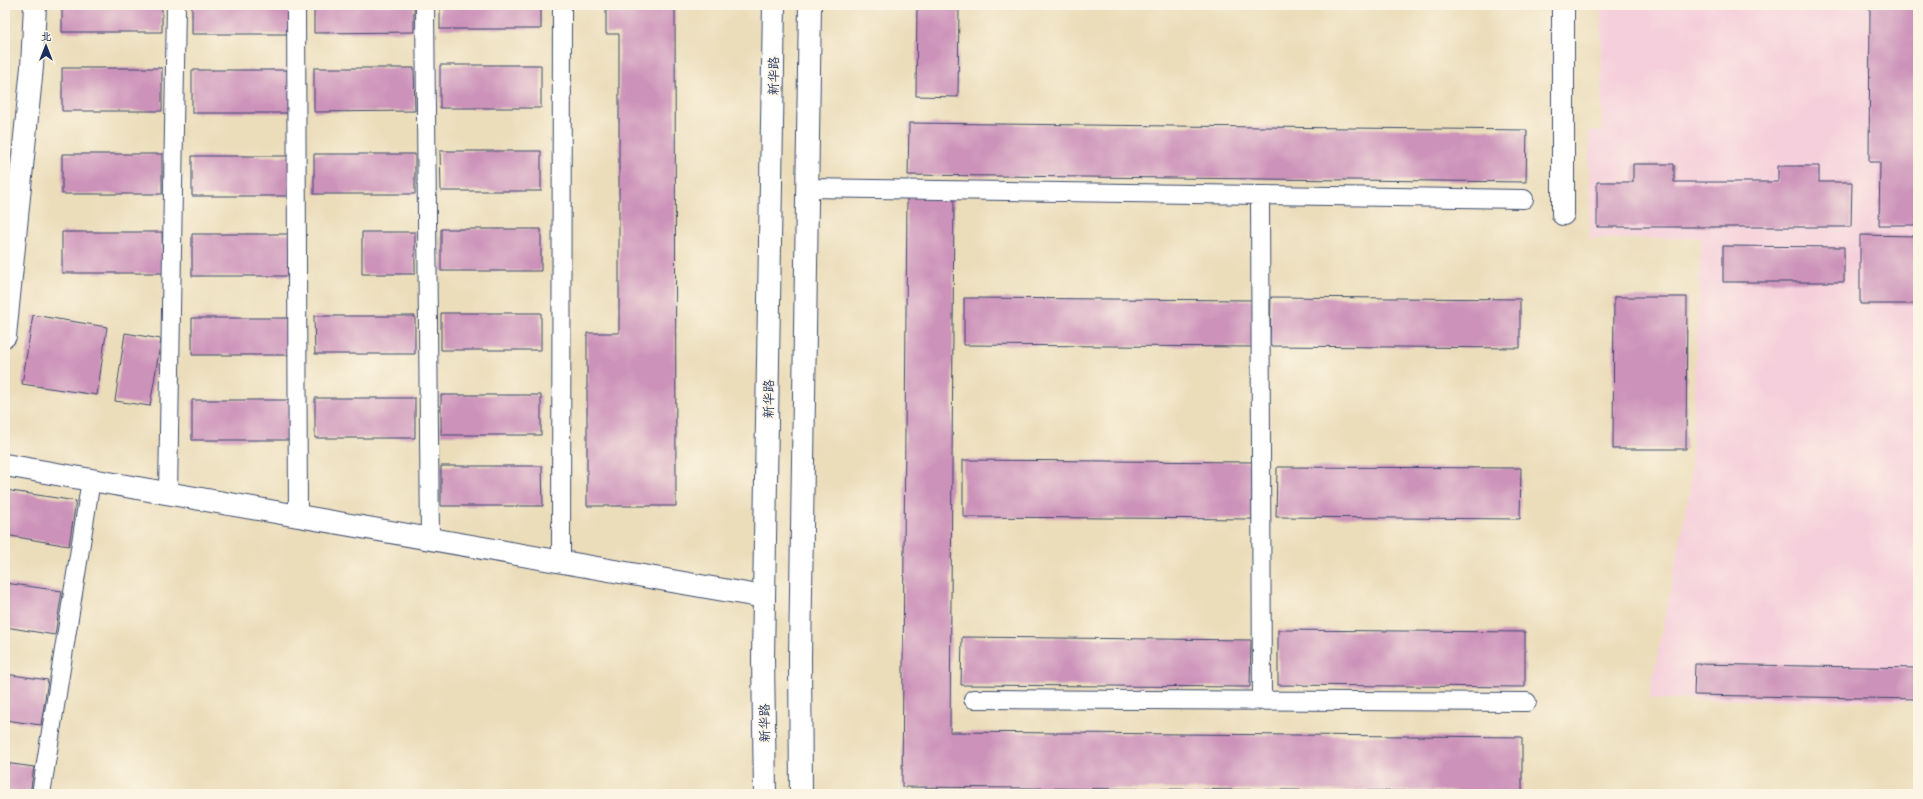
<svg xmlns="http://www.w3.org/2000/svg" width="1923" height="799" viewBox="0 0 1923 799" font-family="'Patrick Hand','LXGW WenKai TC',sans-serif">
	<style>
		.built { fill: #f5cfdc }
		.building { fill: #cc92b9 }
		.lines { fill: none; stroke-linecap: round; stroke-linejoin: round }
		.lane-casing { stroke: #3a496c; stroke-width: 20 }
		.street-casing { stroke: #3a496c; stroke-width: 24 }
		.secondary-casing { stroke: #3a496c; stroke-width: 24 }
		.lane { stroke: #fff; stroke-width: 18 }
		.street { stroke: #fff; stroke-width: 22 }
		.secondary { stroke: #fff; stroke-width: 22 }
		.labels { text-anchor: middle; stroke-width: 3; stroke-linejoin: round; paint-order: stroke }
		.street-label { font-size: 13px; fill: #1b2f5e; stroke: #fcf5e5 }
	</style>
	<rect width="100%" height="100%" fill="#fcf5e5"/>
	<filter id="ink" filterUnits="userSpaceOnUse"><feTurbulence type="fractalNoise" baseFrequency=".025" numOctaves="2"/><feDisplacementMap in="SourceGraphic" scale="8" xChannelSelector="R" yChannelSelector="G"/><feConvolveMatrix kernelMatrix="1 2 1 2 8 2 1 2 1" color-interpolation-filters="sRGB"/></filter>
	<filter id="wash" filterUnits="userSpaceOnUse"><feTurbulence type="fractalNoise" baseFrequency=".012" numOctaves="4" result="noise"/><feDisplacementMap in="SourceGraphic" scale="16" xChannelSelector="R" yChannelSelector="G"/><feGaussianBlur stdDeviation="0.9" result="paint"/><feColorMatrix in="noise" values="0 0 0 0 0 0 0 0 0 0 0 0 0 0 0 0 0 1.4 0 .05"/><feComposite in="paint" operator="in"/></filter>
	<g filter="url(#wash)">
		<rect width="100%" height="100%" fill="#ebddba"/>
		<!-- built -->
		<path class="built" d="M 1601,5 L 1918,5 L 1918,702 L 1649,699 L 1690,489 L 1701,238 L 1590,239 L 1589,131 L 1602,131 Z
			M 887,791 L 1483,794 L 887,794 Z"/>
		<g id="blocks">
			<!-- building -->
			<path class="building" d="M 62,5 L 162,5 L 162,32 L 62,32 Z
				M 192,5 L 292,5 L 292,34 L 192,34 Z
				M 314,5 L 414,5 L 414,32 L 314,33 Z
				M 440,5 L 541,5 L 541,29 L 440,29 Z
				M 606,5 L 675,5 L 676,506 L 587,506 L 587,333 L 619,333 L 619,34 L 606,34 Z
				M 917,5 L 959,5 L 958,97 L 916,96 Z
				M 1870,5 L 1918,5 L 1918,225 L 1879,225 L 1880,162 L 1869,162 Z
				M 440,65 L 541,65 L 541,108 L 440,108 Z
				M 62,68 L 162,68 L 162,111 L 62,111 Z
				M 314,68 L 414,68 L 415,111 L 314,112 Z
				M 192,70 L 292,70 L 292,113 L 192,113 Z
				M 909,123 L 1527,130 L 1526,182 L 908,175 Z
				M 440,151 L 541,151 L 541,191 L 441,191 Z
				M 62,154 L 162,154 L 162,194 L 62,194 Z
				M 314,154 L 415,154 L 415,194 L 314,194 Z
				M 192,156 L 292,156 L 292,196 L 192,196 Z
				M 1633,164 L 1674,164 L 1674,182 L 1778,182 L 1778,166 L 1819,166 L 1819,182 L 1852,182 L 1851,227 L 1597,227 L 1597,182 L 1633,182 Z
				M 907,197 L 954,197 L 950,732 L 1522,737 L 1522,792 L 902,787 Z
				M 441,229 L 541,229 L 541,271 L 441,271 Z
				M 62,232 L 162,232 L 163,273 L 62,273 Z
				M 362,232 L 415,232 L 415,274 L 362,274 Z
				M 192,234 L 293,234 L 293,276 L 192,276 Z
				M 1860,235 L 1918,236 L 1918,304 L 1860,304 Z
				M 1723,246 L 1844,247 L 1844,282 L 1723,282 Z
				M 1271,297 L 1520,299 L 1520,348 L 1270,346 Z
				M 1614,297 L 1687,297 L 1686,449 L 1613,449 Z
				M 964,298 L 1254,300 L 1253,347 L 964,345 Z
				M 441,313 L 541,313 L 541,350 L 441,350 Z
				M 33,315 L 107,327 L 97,395 L 22,384 Z
				M 314,316 L 415,316 L 415,354 L 315,354 Z
				M 192,318 L 293,318 L 293,355 L 192,355 Z
				M 125,333 L 161,339 L 150,406 L 115,401 Z
				M 441,395 L 541,395 L 541,435 L 441,435 Z
				M 315,398 L 415,398 L 415,438 L 315,438 Z
				M 192,400 L 293,400 L 293,440 L 192,440 Z
				M 963,460 L 1252,462 L 1252,519 L 963,517 Z
				M 441,466 L 542,466 L 543,506 L 441,506 Z
				M 1277,467 L 1521,468 L 1520,519 L 1276,517 Z
				M 5,490 L 76,501 L 69,546 L 5,535 Z
				M 5,583 L 62,591 L 55,635 L 5,627 Z
				M 1278,630 L 1525,632 L 1525,687 L 1278,685 Z
				M 962,637 L 1251,640 L 1250,687 L 961,685 Z
				M 1695,664 L 1918,668 L 1918,699 L 1694,695 Z
				M 5,674 L 48,680 L 41,725 L 5,720 Z
				M 5,763 L 34,767 L 30,794 L 5,794 Z"/>
		</g>
	</g>
	<g filter="url(#ink)">
		<use href="#blocks" fill-opacity="0" stroke="#3a496c" stroke-width="1"/>
		<g class="lines">
			<!-- lane casing -->
			<g class="lane-casing">
				<path id="lane" d="M 296,5 L 298,516
					M 425,5 L 430,539
					M 807,188 L 1524,199
					M 1260,195 L 1262,701
					M 168,494 L 176,5
					M 561,562 L 562,5
					M 973,699 L 1527,702
					M 41,794 L 91,480"/>
			</g>
			<!-- street casing -->
			<g class="street-casing">
				<path id="street" d="M 1563,5 L 1563,214
					M 5,336 L 32,67 L 35,5
					M 5,465 L 764,597"/>
			</g>
			<!-- secondary casing -->
			<g class="secondary-casing">
				<path id="secondary" d="M 765,794 L 763,658 L 774,5
					M 801,794 L 800,658 L 810,5"/>
			</g>
			<!-- lane -->
			<use href="#lane" class="lane"/>
			<!-- street -->
			<use href="#street" class="street"/>
			<!-- secondary -->
			<use href="#secondary" class="secondary"/>
		</g>
	</g>
	<g class="labels">
		<!-- street labels -->
		<g class="street-label">
			<text transform="translate(773 76) rotate(-89)" y="5">新华路</text>
			<text transform="translate(768 399) rotate(-89)" y="5">新华路</text>
			<text transform="translate(764 723) rotate(-91)" y="5">新华路</text>
		</g>
	</g>
	<!-- margin -->
	<rect width="1923" height="799" fill="none" stroke="#fcf5e5" stroke-width="20"/>
	<!-- north arrow -->
	<g transform="translate(46 46)" stroke="#fcf5e5" stroke-width="3" paint-order="stroke">
	<path d="M0-3L7 15L0 10L-7 15Z" fill="#1b2f5e"/>
	<text y="-6" font-size="11" font-weight="bold" text-anchor="middle" fill="#1b2f5e">北</text>
	</g>
</svg>
